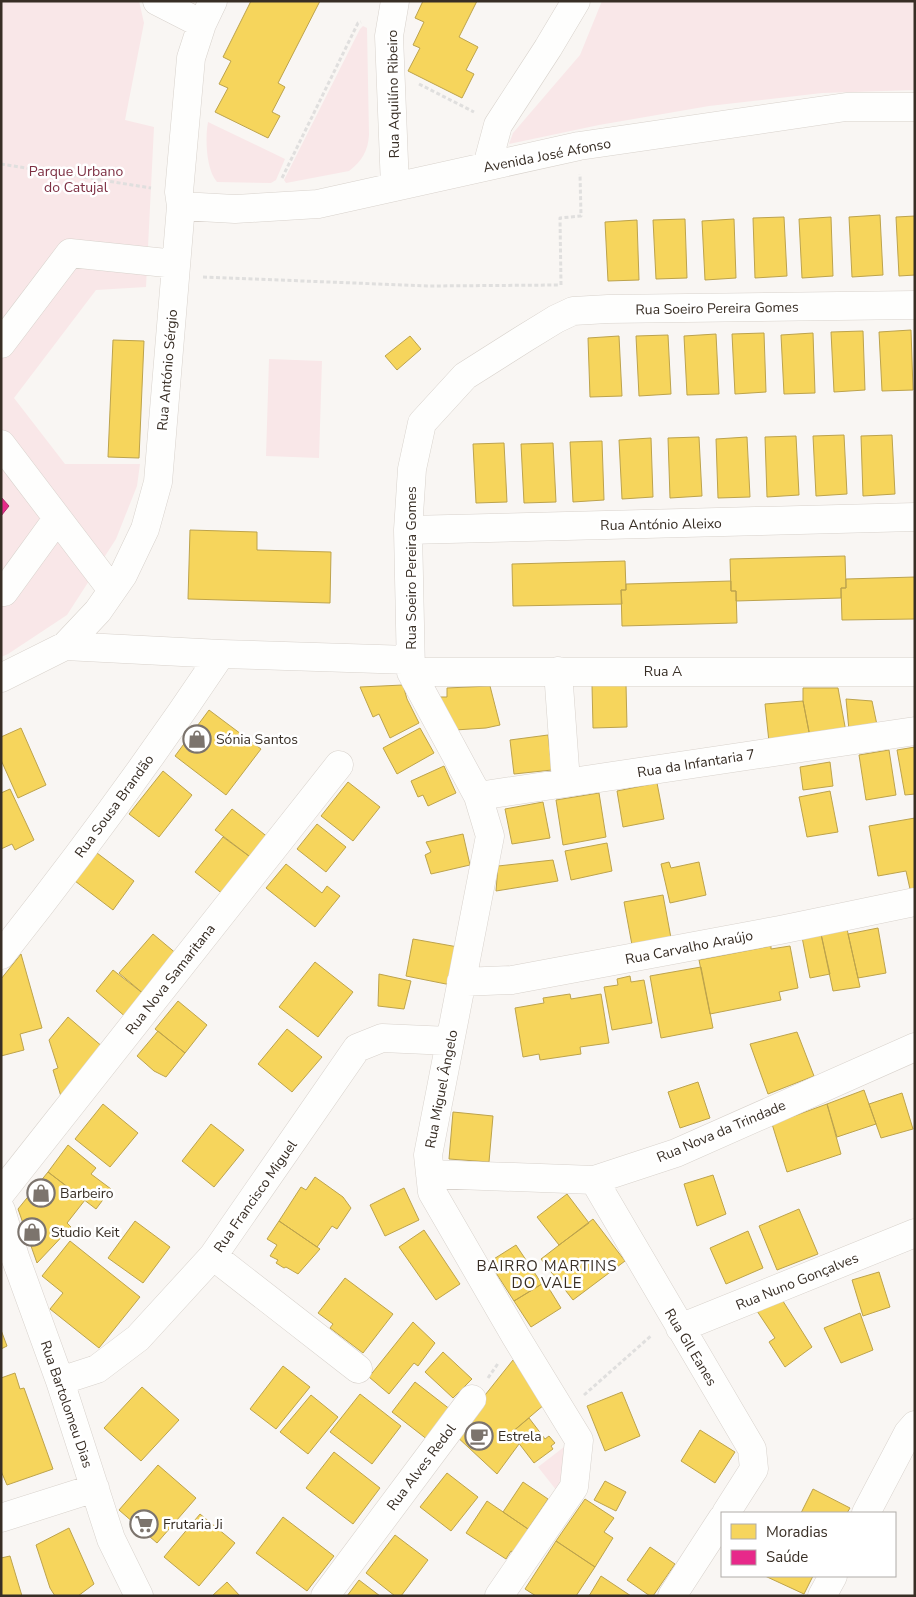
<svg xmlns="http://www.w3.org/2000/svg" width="916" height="1597" viewBox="0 0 916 1597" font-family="'Nunito Sans',sans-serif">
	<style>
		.green { fill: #f9e7e8 }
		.homes { fill: #f6d55c; stroke: #bda34c }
		.health { fill: #e7298a; stroke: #b22a6c }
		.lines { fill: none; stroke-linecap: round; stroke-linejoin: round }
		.minor-casing { stroke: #d8d2cc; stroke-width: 29 }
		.path { stroke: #e0dfde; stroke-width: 3; stroke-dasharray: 4 2.5; stroke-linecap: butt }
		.minor { stroke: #fefefd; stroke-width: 28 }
		.labels { text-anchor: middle; stroke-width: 5; stroke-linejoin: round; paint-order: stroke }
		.street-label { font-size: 14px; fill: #382e25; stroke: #fff }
		.park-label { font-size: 14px; fill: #7e3144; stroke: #fff }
		.poi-label { font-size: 14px; fill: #382e25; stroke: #fff; text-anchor: start }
		.neighbourhood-label { font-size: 15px; letter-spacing: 1px; fill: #382e25; stroke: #fff }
	</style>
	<rect width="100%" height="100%" fill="#f9f6f3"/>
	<!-- green -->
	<path class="green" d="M 1,1 L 139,1 L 144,23 L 125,120 L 154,127 L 146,287 L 96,290 L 14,398 L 65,464 L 140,464 L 137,486 L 116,539 L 67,615 L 8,654 L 1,657 Z
		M 602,1 L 915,1 L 915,90 L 822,93 L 709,106 L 599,125 L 509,144 L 513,133 L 580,55 Z
		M 363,26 L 367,28 L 369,135 C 368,151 362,161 349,171 L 286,183 L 284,180 L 360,29 Z
		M 208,122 L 285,159 L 276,180 L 271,183 L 217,182 C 206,170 205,138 208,122 Z
		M 269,359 L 322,361 L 319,458 L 266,456 Z
		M 564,1447 C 567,1462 564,1478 557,1491 L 538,1467 Z"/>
	<!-- homes -->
	<path class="homes" d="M 251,1 L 320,1 L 278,83 L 285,87 L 272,112 L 280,116 L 268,138 L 215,112 L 228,88 L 219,84 L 231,61 L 223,57 Z
		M 423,1 L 477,1 L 459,37 L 478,47 L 466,70 L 474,74 L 462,98 L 408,71 L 420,48 L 413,45 L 424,22 L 415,18 Z
		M 880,215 L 883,275 L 852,277 L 849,217 Z
		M 915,216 L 915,275 L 899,276 L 896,217 Z
		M 784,217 L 787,276 L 755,278 L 753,218 Z
		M 831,217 L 833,276 L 802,278 L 799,219 Z
		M 685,219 L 687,278 L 656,279 L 653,220 Z
		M 734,219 L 736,278 L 705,280 L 702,221 Z
		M 637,220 L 639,280 L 608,281 L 605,222 Z
		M 911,330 L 913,390 L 882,391 L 879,332 Z
		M 863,331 L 865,390 L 834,392 L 831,332 Z
		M 764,333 L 766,392 L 735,394 L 732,334 Z
		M 813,333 L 815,393 L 784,394 L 781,335 Z
		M 716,334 L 719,394 L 687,395 L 684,336 Z
		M 668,335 L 671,394 L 639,396 L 636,336 Z
		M 410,336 L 421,349 L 397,370 L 385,356 Z
		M 619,336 L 622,396 L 590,397 L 588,338 Z
		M 113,340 L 144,341 L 139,458 L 108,457 Z
		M 844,435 L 847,494 L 816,496 L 813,436 Z
		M 892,435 L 895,494 L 863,496 L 861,436 Z
		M 796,436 L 799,495 L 767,497 L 765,437 Z
		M 699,437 L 702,496 L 670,498 L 668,438 Z
		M 747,437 L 750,497 L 718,498 L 716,439 Z
		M 651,438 L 653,497 L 622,499 L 619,440 Z
		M 602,441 L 604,500 L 573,502 L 570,442 Z
		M 504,443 L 507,502 L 476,503 L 473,444 Z
		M 553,443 L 556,502 L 524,503 L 521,444 Z
		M 190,530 L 257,532 L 257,550 L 331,552 L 330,603 L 188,599 Z
		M 845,556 L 846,588 L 841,588 L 841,598 L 736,601 L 736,591 L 731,591 L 730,559 Z
		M 625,561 L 626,590 L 621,590 L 622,604 L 513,606 L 512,564 Z
		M 915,577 L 915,619 L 842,620 L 841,588 L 846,588 L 846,579 Z
		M 731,581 L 731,591 L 736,591 L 737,623 L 622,626 L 621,590 L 626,590 L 626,584 Z
		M 626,684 L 627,727 L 593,728 L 592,685 Z
		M 403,685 L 407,699 L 419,723 L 390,738 L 379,714 L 373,717 L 360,687 Z
		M 490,686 L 500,725 L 486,728 L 455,730 L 437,697 L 447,697 L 447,688 Z
		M 803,688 L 838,688 L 846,732 L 810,737 L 803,701 Z
		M 846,699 L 872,701 L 877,725 L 849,730 Z
		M 803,701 L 810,737 L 769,742 L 765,704 Z
		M 209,710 L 261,749 L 226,795 L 175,756 Z
		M 21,728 L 46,785 L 18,798 L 1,760 L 1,737 Z
		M 420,728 L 434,753 L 397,774 L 383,748 Z
		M 548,735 L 552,770 L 514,774 L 510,740 Z
		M 915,747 L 915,794 L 905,795 L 897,750 Z
		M 889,750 L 896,795 L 866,800 L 859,755 Z
		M 830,762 L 833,786 L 803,790 L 800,767 Z
		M 444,766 L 456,793 L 428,806 L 423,795 L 418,797 L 411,781 Z
		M 163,771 L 192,795 L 159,837 L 129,814 Z
		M 348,782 L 380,807 L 353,841 L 321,816 Z
		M 657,783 L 664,819 L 623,827 L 617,791 Z
		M 10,789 L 34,840 L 15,850 L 12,844 L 1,849 L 1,793 Z
		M 830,791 L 838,832 L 807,837 L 799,797 Z
		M 599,793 L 606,837 L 563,845 L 556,800 Z
		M 543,802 L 550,838 L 512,844 L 505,809 Z
		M 232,809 L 269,838 L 253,859 L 215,830 Z
		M 915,818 L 915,888 L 910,889 L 906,871 L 878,876 L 869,826 Z
		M 317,824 L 346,847 L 326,872 L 297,849 Z
		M 463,834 L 470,865 L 431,874 L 425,855 L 431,852 L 426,842 Z
		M 223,837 L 253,859 L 224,895 L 195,872 Z
		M 607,843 L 612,871 L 571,880 L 565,851 Z
		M 97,853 L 134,881 L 113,910 L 75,881 Z
		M 553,860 L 558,881 L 496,891 L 498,866 Z
		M 669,862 L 671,868 L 699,862 L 706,895 L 670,903 L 661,864 Z
		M 286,864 L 322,893 L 327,886 L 340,896 L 315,927 L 266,888 Z
		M 663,895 L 671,938 L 632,945 L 624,902 Z
		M 878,928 L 886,973 L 858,978 L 848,934 Z
		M 847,929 L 860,987 L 833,991 L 821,934 Z
		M 153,934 L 178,955 L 145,995 L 119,973 Z
		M 821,934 L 830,974 L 810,978 L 802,937 Z
		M 413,939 L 458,947 L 451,985 L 406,976 Z
		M 771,946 L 771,949 L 790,946 L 798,988 L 779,992 L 781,1000 L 710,1014 L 699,960 Z
		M 21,954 L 42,1028 L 20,1034 L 24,1050 L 1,1056 L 1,979 Z
		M 315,962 L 353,992 L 318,1037 L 279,1007 Z
		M 701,967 L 713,1028 L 661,1038 L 650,976 Z
		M 113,970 L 145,995 L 128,1019 L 96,991 Z
		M 379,974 L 411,981 L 404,1009 L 378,1006 Z
		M 630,976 L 631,982 L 644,980 L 652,1023 L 612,1030 L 604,987 L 618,985 L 617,979 Z
		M 570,994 L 571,999 L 601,994 L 609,1043 L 580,1047 L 581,1054 L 540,1060 L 539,1054 L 523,1057 L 515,1008 L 544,1003 L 543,998 Z
		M 178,1001 L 207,1025 L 185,1053 L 155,1029 Z
		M 68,1017 L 104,1048 L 63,1103 L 53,1070 L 58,1068 L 49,1040 Z
		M 287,1029 L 322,1057 L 292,1092 L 258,1064 Z
		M 158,1031 L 185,1053 L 166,1077 L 154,1071 L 137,1056 Z
		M 797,1032 L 814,1076 L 768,1094 L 750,1044 Z
		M 698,1082 L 710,1118 L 680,1128 L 668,1092 Z
		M 864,1090 L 876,1124 L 837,1137 L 827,1104 Z
		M 902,1093 L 913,1129 L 881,1138 L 869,1104 Z
		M 103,1104 L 138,1133 L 110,1167 L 75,1139 Z
		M 827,1104 L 841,1154 L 787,1172 L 772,1124 Z
		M 453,1112 L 493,1116 L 489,1162 L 449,1159 Z
		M 211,1124 L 244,1150 L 214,1187 L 182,1161 Z
		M 68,1145 L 96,1168 L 91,1174 L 111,1189 L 96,1209 L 48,1172 Z
		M 48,1172 L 85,1200 L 67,1223 L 71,1227 L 37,1263 L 18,1209 Z
		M 713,1175 L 726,1214 L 697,1226 L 684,1184 Z
		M 315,1177 L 343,1197 L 351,1208 L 337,1229 L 332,1226 L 317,1247 L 279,1221 L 301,1187 L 306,1190 Z
		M 404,1188 L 419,1220 L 385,1236 L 370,1205 Z
		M 567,1194 L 589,1223 L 559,1245 L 537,1217 Z
		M 799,1209 L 818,1254 L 777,1270 L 759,1226 Z
		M 593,1219 L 625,1261 L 573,1300 L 541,1259 Z
		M 135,1221 L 170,1247 L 143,1283 L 108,1258 Z
		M 279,1221 L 320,1249 L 298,1274 L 286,1267 L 284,1268 L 276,1263 L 278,1260 L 270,1256 L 277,1245 L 267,1239 Z
		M 424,1230 L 460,1284 L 436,1300 L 399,1247 Z
		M 748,1231 L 763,1268 L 726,1284 L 710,1248 Z
		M 70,1241 L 140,1297 L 99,1348 L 50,1309 L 63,1293 L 42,1276 Z
		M 516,1245 L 542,1284 L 514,1301 L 489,1262 Z
		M 879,1272 L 890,1307 L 863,1316 L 852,1280 Z
		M 345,1278 L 393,1314 L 363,1353 L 330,1328 L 333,1324 L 318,1313 Z
		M 545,1282 L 561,1308 L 531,1327 L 514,1301 Z
		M 781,1298 L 812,1347 L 785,1367 L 769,1342 L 775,1338 L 755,1308 Z
		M 860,1313 L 873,1350 L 841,1363 L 824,1328 Z
		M 413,1322 L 435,1343 L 418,1366 L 414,1363 L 389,1394 L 369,1377 Z
		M 1,1330 L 7,1346 L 1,1349 Z
		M 443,1352 L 472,1379 L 453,1398 L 425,1372 Z
		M 513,1360 L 545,1404 L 511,1433 L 519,1444 L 497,1474 L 454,1434 Z
		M 283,1366 L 310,1387 L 276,1429 L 250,1409 Z
		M 15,1373 L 20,1389 L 24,1388 L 53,1469 L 7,1485 L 1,1471 L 1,1378 Z
		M 415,1382 L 451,1410 L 428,1440 L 392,1412 Z
		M 142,1387 L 179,1420 L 141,1461 L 104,1428 Z
		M 622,1392 L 640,1436 L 605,1451 L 587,1406 Z
		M 360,1394 L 401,1426 L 372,1464 L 330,1432 Z
		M 311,1395 L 338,1417 L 308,1454 L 280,1432 Z
		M 529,1418 L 545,1439 L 549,1436 L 555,1443 L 551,1446 L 553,1449 L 534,1463 L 511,1433 Z
		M 700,1430 L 735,1452 L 715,1483 L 681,1461 Z
		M 334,1452 L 380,1488 L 353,1524 L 306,1488 Z
		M 158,1465 L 196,1498 L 157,1543 L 119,1510 Z
		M 447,1473 L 478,1497 L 451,1531 L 420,1507 Z
		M 605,1481 L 626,1492 L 616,1511 L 594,1500 Z
		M 523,1482 L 548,1499 L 528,1529 L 503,1512 Z
		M 813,1489 L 850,1508 L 847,1513 L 801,1513 Z
		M 585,1499 L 614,1518 L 604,1532 L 613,1538 L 595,1567 L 556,1541 Z
		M 487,1501 L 531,1531 L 516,1554 L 511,1551 L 506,1559 L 466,1533 Z
		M 200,1514 L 235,1543 L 199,1586 L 164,1557 Z
		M 283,1517 L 334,1556 L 307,1591 L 256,1553 Z
		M 69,1528 L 94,1584 L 78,1596 L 55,1596 L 50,1588 L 36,1545 Z
		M 395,1535 L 428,1560 L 401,1596 L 395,1596 L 366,1573 Z
		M 556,1541 L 595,1567 L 576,1596 L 536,1596 L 525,1589 Z
		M 650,1547 L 675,1564 L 653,1596 L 650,1596 L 627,1580 Z
		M 10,1556 L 22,1596 L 1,1596 L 1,1558 Z
		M 601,1576 L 631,1596 L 589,1596 Z
		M 765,1576 L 813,1576 L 804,1594 Z
		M 359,1580 L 380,1596 L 347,1596 Z
		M 227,1582 L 240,1596 L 212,1596 Z"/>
	<!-- health -->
	<path class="health" d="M 1,497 L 9,506 L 1,516 Z"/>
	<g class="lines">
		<!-- minor casing -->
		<g class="minor-casing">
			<path id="minor" d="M 157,1 L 202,24
				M 487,166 L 498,125 L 548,48 L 576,1
				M 395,187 L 389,36 L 395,1
				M 181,206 L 235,209 L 318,204 L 579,146 L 846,107 L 915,107
				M 1,344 L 70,253 L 176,264
				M 1,444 L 112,590
				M 408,530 L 915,517
				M 4,592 L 57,519
				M 65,646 L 221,654 L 410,660
				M 558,671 L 566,782
				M 411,672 L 915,672
				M 1,678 L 65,646 L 98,611 L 123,575 L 145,529 L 158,482 L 181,206 L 179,192 L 191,58 L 202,24 L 213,1
				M 478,796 L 915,731
				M 1,955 C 78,858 152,757 221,654
				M 461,982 L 512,980 L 780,930 L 915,902
				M 430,1174 L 594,1180 L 676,1153 L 915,1047
				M 594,1180 L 752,1449 L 754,1469 L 726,1513
				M 1,1193 L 339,765
				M 1,1210 L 15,1257 L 60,1381 L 111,1539 L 139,1596
				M 213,1256 L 358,1369
				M 680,1328 L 915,1233
				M 60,1381 L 97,1369 L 138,1338 L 213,1256 L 357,1048 L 382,1038 L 450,1041
				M 866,1513 L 908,1433 L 915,1425
				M 1,1518 L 95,1488
				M 325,1596 L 472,1399
				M 499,1596 L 574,1487 L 579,1440 L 516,1337 L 432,1192 L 428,1155 L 490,836 L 478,796 L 411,672 L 408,530 L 412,469 L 422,423 L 465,376 L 525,338 L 556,319 L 573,311 L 608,309 L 915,305
				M 672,1596 L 722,1519
				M 822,1596 L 833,1576"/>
		</g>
		<!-- path -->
		<path class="path" d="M 419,84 L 474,112
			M 1,164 L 151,188
			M 282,178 L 358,23 L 361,22
			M 203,277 L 429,286 L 559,285
			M 561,285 L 560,218 L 581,216 L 580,174
			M 488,1378 L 499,1362
			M 584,1395 L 652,1335"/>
		<!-- minor -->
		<use href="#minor" class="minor"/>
	</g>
	<!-- icons -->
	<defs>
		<g id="shop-ring" transform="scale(1.4375)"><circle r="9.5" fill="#fff" stroke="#7c746d" stroke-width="1.5"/><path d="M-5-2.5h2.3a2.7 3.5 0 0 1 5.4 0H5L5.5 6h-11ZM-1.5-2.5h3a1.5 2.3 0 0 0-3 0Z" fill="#7c746d"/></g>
		<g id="cafe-ring" transform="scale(1.4375)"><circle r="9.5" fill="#fff" stroke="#7c746d" stroke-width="1.5"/><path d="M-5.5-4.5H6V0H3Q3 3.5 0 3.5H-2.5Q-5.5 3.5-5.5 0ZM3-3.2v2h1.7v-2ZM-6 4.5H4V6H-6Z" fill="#7c746d"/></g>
		<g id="supermarket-ring" transform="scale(1.4375)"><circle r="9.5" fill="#fff" stroke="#7c746d" stroke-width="1.5"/><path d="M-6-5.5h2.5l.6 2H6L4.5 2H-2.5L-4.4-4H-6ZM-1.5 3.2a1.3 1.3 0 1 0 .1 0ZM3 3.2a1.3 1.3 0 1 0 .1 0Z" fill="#7c746d"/></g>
	</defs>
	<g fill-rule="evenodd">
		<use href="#shop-ring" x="197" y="739"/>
		<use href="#shop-ring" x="41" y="1193"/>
		<use href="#shop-ring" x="32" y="1232"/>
		<use href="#cafe-ring" x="479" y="1436"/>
		<use href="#supermarket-ring" x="144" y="1524"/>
	</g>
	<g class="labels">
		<!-- street labels -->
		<g class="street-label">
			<text transform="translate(393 94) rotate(-91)" y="5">Rua Aquilíno Ribeiro</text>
			<text transform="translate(547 155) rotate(-11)" y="5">Avenida José Afonso</text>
			<text transform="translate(717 308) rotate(-1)" y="5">Rua Soeiro Pereira Gomes</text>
			<text transform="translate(167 370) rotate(-85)" y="5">Rua António Sérgio</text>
			<text transform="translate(661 524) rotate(-1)" y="5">Rua António Aleixo</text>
			<text transform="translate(411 568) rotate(-90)" y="5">Rua Soeiro Pereira Gomes</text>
			<text x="663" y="676">Rua A</text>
			<text transform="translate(696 763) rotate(-9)" y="5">Rua da Infantaria 7</text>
			<text transform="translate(114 806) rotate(-54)" y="5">Rua Sousa Brandão</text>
			<text transform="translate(689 947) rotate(-11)" y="5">Rua Carvalho Araújo</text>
			<text transform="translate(170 979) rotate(-52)" y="5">Rua Nova Samaritana</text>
			<text transform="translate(441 1089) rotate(-79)" y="5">Rua Miguel Ângelo</text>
			<text transform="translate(721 1131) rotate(-23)" y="5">Rua Nova da Trindade</text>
			<text transform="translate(255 1196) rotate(-55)" y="5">Rua Francisco Miguel</text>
			<text transform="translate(797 1281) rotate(-22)" y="5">Rua Nuno Gonçalves</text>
			<text transform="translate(691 1347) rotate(59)" y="5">Rua GIl Eanes</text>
			<text transform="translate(67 1404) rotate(71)" y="5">Rua Bartolomeu Dias</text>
			<text transform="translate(421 1467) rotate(-53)" y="5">Rua Alves Redol</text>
		</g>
		<!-- park labels -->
		<g class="park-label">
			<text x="76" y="176">Parque Urbano<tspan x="76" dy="16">do Catujal</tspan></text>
		</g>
		<!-- poi labels -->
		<g class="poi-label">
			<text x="216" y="744">Sónia Santos</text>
			<text x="60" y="1198">Barbeiro</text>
			<text x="51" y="1237">Studio Keit</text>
			<text x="498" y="1441">Estrela</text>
			<text x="163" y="1529">Frutaria Ji</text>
		</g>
		<!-- neighbourhood labels -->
		<g class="neighbourhood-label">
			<text x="547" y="1271">BAIRRO MARTINS<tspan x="547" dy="17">DO VALE</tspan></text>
		</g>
	</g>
	<!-- border -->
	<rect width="916" height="1597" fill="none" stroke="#382e25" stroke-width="5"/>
	<!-- legend -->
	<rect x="721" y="1512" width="175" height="65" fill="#ffffff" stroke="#afaba8"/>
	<rect x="731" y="1524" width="25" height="15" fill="#f6d55c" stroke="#afaba8"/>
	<text x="766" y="1537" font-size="15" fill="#382e25">Moradias</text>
	<rect x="731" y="1550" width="25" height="15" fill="#e7298a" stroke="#afaba8"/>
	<text x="766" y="1562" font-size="15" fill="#382e25">Saúde</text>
</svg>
